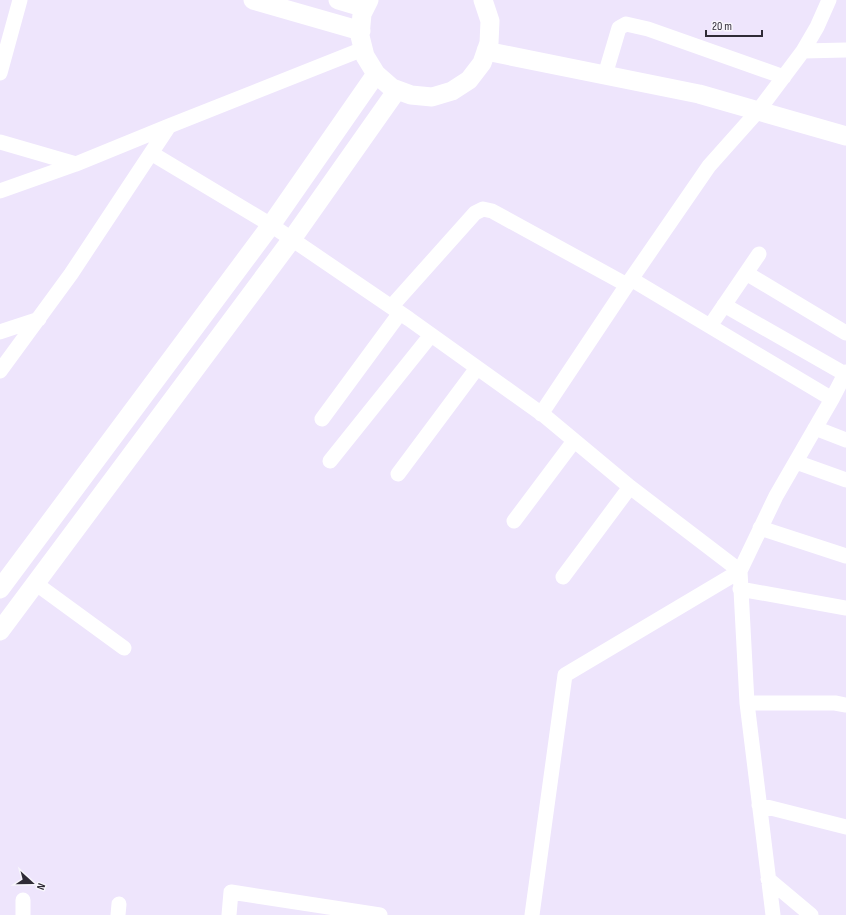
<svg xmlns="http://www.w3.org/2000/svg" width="846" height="915" viewBox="0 0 846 915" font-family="'Sofia Sans Condensed',sans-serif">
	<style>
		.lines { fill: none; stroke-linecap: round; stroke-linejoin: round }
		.minor { stroke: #fff; stroke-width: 15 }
		.tertiary { stroke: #fff; stroke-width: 19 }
	</style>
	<rect width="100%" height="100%" fill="#eee5fc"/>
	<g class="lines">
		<!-- minor -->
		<path class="minor" d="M 803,51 L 846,50
			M 0,73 L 20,0
			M 605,75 L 619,28 L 626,24 L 648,29 L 784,77
			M 0,142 L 76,164 L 169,126 L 363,49
			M 151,153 L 271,225 L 409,319 L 546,417 L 630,487 L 740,571 L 565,675 L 532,915
			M 0,191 L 76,164
			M 746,273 L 846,333
			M 631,279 L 832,399
			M 724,305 L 845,374
			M 391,307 L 475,213 L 483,209 L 492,211 L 627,285
			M 710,326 L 759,254
			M 0,332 L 39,319
			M 0,371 L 71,274 L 169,126
			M 541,414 L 627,285 L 709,166 L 758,111 L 803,51 L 817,27 L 829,0
			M 322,419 L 400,313
			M 815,428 L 846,440
			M 330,461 L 431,335
			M 796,462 L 846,480
			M 398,474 L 477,368
			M 514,521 L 574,441
			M 760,528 L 846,556
			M 563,577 L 630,487
			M 35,583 L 124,648
			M 740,589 L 846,608
			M 747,703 L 835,703 L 846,705
			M 759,805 L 846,827
			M 768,879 L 811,915
			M 23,915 L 23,900
			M 118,915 L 119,904
			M 229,915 L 231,892 L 380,915
			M 773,915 L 747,703 L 740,571 L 776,496 L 832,399 L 846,372"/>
		<!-- tertiary -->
		<path class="tertiary" d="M 253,0 L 361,31
			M 338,0 L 365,8
			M 369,0 L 362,14 L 360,36 L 365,56 L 376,74 L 392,88 L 411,95 L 432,97 L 452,91 L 469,80 L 482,63 L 489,43 L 490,21 L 483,0
			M 486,51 L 699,94 L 846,136
			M 0,589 L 271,225 L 376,74
			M 0,631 L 292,239 L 397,90"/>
	</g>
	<!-- north arrow -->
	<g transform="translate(32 883) rotate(111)" stroke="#f8f6fc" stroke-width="3" paint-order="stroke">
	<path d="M0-3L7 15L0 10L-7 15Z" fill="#2f2b36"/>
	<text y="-6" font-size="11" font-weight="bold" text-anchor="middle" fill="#2f2b36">N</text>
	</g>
	<!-- scale -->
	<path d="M706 30v6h56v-6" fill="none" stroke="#2f2b36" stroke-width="2"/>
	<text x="712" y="30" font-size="12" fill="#2f2b36" stroke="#f8f6fc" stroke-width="3" paint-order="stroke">20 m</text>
</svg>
